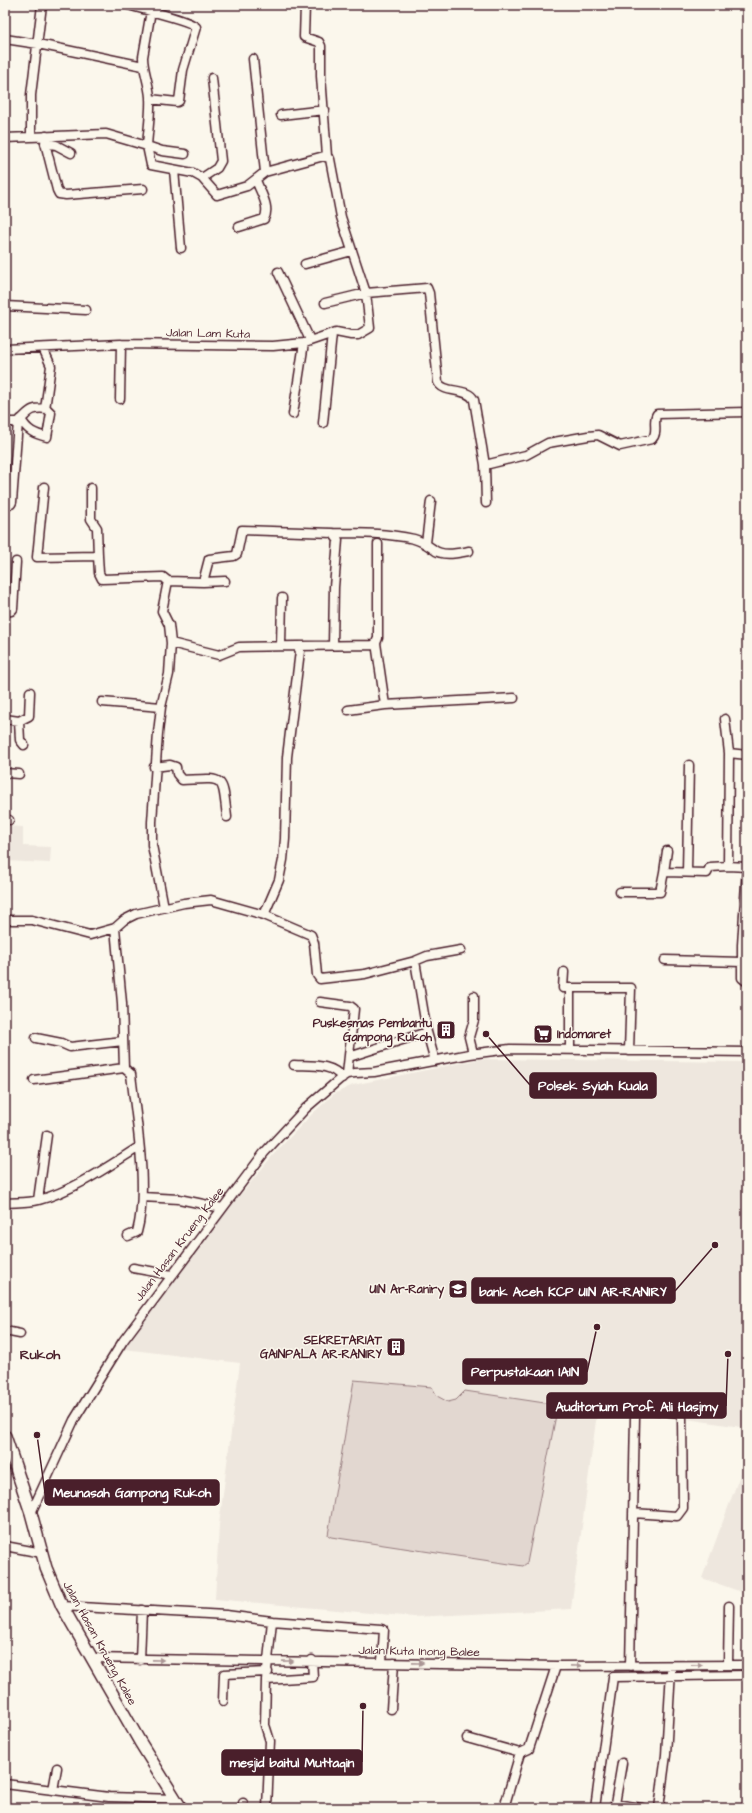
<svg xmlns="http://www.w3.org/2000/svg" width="752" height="1813" viewBox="0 0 752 1813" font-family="'Architects Daughter',sans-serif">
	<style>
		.built { fill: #eee7de }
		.green { fill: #e2d7d0; stroke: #967b7e }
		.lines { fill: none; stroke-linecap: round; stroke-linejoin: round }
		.street-casing { stroke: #4a1f2b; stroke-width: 11 }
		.secondary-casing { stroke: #4a1f2b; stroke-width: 14 }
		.street { stroke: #fbf7ec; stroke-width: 8 }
		.secondary { stroke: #fbf7ec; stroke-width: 11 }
		.oneway { fill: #ab9695 }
		.labels { text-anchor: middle; stroke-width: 3; stroke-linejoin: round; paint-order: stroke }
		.street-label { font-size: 12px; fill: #4a1f2b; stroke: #fbf7ec }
		.poi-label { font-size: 12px; font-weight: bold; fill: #4a1f2b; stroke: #fbf7ec; text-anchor: end }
		.quarter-label { font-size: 14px; font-weight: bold; fill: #4a1f2b; stroke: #fbf7ec }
		.leader { fill: none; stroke: #4a1f2b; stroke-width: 1.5 }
		.callout-dot { fill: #4a1f2b; stroke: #fbf7ec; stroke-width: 1.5 }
		.callout { fill: #4a1f2b; stroke: #4a1f2b; stroke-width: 1.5 }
		.callout-label { font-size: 13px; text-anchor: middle; font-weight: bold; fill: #fff }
	</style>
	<rect width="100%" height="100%" fill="#fbf7ec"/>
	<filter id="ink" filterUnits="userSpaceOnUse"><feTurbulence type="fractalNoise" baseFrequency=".025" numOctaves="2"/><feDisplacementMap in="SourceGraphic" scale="8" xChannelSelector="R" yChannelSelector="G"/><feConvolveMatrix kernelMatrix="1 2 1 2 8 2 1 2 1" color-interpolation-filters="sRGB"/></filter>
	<g filter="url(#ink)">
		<!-- built -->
		<path class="built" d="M 6,826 L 23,827 L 23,846 L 51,847 L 50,863 L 5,861 Z
			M 480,1059 L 747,1062 L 747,1428 L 687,1419 L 687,1410 L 632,1402 L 616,1397 L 599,1398 L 571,1609 L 414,1617 L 215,1599 L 219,1525 L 240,1363 L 124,1349 L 213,1229 L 273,1155 L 312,1114 L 334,1094 L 353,1085 Z
			M 747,1456 L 747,1594 L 702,1578 Z"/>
		<!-- green -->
		<path class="green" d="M 354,1380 L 432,1387 L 437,1396 L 448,1402 L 456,1400 L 465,1391 L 558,1405 L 527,1563 L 523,1566 L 331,1537 L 328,1535 Z"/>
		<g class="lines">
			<!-- street casing -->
			<g class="street-casing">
				<path id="street" d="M 128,5 C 139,8 192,21 196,27 L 183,70 L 179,101 L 177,102 L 150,99
					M 152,5 L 143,57 C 143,70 149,83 150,97 C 151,113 148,130 147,146 L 162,151 L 185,154
					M 305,5 L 304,37 L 319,42 L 321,46 L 321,76 L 327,156
					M 5,39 L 38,44 L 143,66
					M 253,59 L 265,172
					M 281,115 L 325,110
					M 46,136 L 45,143 L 57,190 L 59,194 L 66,195 L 143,189
					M 31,137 L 31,95 L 42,5
					M 5,138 L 106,134 L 147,146 L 151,165 L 193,173 L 202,178 L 217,195 L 247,186 L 265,172 L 324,156 L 330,159 L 341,217 L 366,293 L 370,328 L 358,335 L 351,335 L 336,332 L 304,343 L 273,346 L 121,344 L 5,349
					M 45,143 L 56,145 L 71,153
					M 174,170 L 181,248
					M 202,178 L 217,168 L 221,161 L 212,78
					M 239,227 L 264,219 C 271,207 260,192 256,180
					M 305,264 L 352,251
					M 278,272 L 310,340
					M 325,303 L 366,293 L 427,288 L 429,293 L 438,382 C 443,394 468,387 474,400 L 485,465 L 486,503
					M 5,306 L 86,310
					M 43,348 L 51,366 L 45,409
					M 120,399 L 121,344
					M 293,414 L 304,343
					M 5,422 L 18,422 C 30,412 29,407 47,409 L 51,413 L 47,437 C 35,434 27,431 21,419
					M 323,423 L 332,334
					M 485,465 L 526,455 L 548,443 L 588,436 L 598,435 L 620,446 L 652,439 C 659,432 652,421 657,414 L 747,412
					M 44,487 L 37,557 L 98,556 L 97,528 L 91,519 L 91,488
					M 5,505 L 11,504 L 12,502 L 18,422
					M 333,533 C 361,533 387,533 414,539 C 422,541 426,544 433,549 C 442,557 458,553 469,551
					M 426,543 L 431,501
					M 98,556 L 99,573 L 102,579 L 163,577 L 168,581
					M 203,582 L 225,581
					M 5,612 L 11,611 L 13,609 L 16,562
					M 171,643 L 219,655 L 239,647 L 297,646 L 300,651 L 287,757 L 285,839 L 283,860 L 279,880 L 264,915
					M 376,643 L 385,705 L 514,698
					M 281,645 L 282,598
					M 297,646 L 373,645 L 376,643 L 378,638 L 378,544
					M 102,702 L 161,707
					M 348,710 L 385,705
					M 5,719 L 19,721 L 20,740 L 24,745
					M 725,719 L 729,753 L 728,866 L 747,867 L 742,945
					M 19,721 L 29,716 L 30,692
					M 729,753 L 747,755
					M 154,767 L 170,765 L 176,767 L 177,774 L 182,780 C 225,778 222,774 227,817
					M 5,773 L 19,774
					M 5,819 L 9,820
					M 664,872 L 667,851
					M 687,872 L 689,765
					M 620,892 L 660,892 L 664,872 L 707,873 L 710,867 L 728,866
					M 164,907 L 152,845 L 152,822 L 158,733 L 161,707 L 169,674 L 171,643 L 169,625 L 162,611 L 168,581 L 203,582 L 209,559 L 234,556 L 237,554 L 242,530 L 333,533 L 338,540 L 334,587 L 333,645
					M 5,920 L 32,920 L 90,935 L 115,928 L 124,920 L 136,914 L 184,903 L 211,900 L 264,915 L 311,935 L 314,943 L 317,975 L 320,979 L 365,974 L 415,961 L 427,1032 L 435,1061
					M 115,928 L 122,1003 L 124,1068 L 131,1074 C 136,1120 149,1188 137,1232 L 128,1236
					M 746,945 L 742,945 L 742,978 L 747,982
					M 665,960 L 742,962
					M 415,961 L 427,956 L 461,950
					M 564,972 L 563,988 L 570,988 L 570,1049
					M 570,988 L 631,988 L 629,1051
					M 320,1002 L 350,1006 L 354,1009 L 347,1074
					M 36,1038 L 61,1043 L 70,1047 L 123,1041
					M 473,1053 L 469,1037 L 474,1020 L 474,996
					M 349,1057 L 427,1032
					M 294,1065 C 311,1066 332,1063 342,1078
					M 34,1080 L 124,1068
					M 142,1197 L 179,1199 L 222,1208
					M 38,1200 L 47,1135
					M 5,1203 C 16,1202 28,1203 39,1200 C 75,1190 107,1167 139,1147
					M 133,1268 L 172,1275
					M 5,1331 L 20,1334
					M 31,1513 L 74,1420 L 123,1341 L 264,1153 L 306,1108 L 341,1078 L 347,1074 L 355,1073 L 374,1072 L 470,1054 L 510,1049 L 747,1052
					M 5,1546 L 42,1553
					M 62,1606 L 226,1615 L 272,1621 L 266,1680
					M 272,1621 L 381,1629 L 384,1630 L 382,1662
					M 91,1658 L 556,1666 L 747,1665
					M 140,1660 L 142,1610
					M 728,1665 L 729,1606
					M 630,1666 L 635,1417 L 636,1412 L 641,1408 L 679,1413 L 682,1418 L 683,1508 L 677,1516 L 633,1513
					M 223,1701 L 224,1674 L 268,1672
					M 391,1709 L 394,1663
					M 467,1738 L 520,1753 L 529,1749 L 556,1666
					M 622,1763 L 615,1804 L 642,1808
					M 5,1784 L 109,1797 L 176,1799
					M 53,1790 L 57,1768
					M 242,1808 L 243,1803
					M 267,1808 L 270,1741 L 265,1725 L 266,1680 L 313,1677 L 312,1660
					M 504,1808 L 520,1753
					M 595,1808 L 613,1677 L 747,1675
					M 659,1808 L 666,1755 L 671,1671"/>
			</g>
			<!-- secondary casing -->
			<g class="secondary-casing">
				<path id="secondary" d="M 5,1436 L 31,1513 L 46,1568 L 62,1606 L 140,1742 L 181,1808"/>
			</g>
			<!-- street -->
			<use href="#street" class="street"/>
			<!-- secondary -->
			<use href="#secondary" class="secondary"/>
		</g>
		<!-- one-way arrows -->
		<defs><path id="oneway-solid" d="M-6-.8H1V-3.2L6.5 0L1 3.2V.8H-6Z"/></defs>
		<g class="oneway">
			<use href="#oneway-solid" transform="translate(158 1660) rotate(1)"/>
			<use href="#oneway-solid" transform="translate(288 1661) rotate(-1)"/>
			<use href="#oneway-solid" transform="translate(418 1663) rotate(1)"/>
			<use href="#oneway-solid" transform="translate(697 1665) rotate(-1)"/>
			<use href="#oneway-solid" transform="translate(576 1666) rotate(1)"/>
		</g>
	</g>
	<!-- icons -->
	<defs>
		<g id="building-square" transform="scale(1)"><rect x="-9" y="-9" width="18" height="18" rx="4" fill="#4a1f2b" stroke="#fbf7ec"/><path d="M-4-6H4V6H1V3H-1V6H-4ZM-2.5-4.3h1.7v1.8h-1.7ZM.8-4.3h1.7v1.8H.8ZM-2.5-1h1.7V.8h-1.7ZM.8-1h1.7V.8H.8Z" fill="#fff"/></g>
		<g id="supermarket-square" transform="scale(1)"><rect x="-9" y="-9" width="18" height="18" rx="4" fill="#4a1f2b" stroke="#fbf7ec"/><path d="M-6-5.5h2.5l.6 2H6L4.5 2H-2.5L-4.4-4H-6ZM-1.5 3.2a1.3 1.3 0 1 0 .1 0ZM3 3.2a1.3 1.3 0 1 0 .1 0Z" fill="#fff"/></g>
		<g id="university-square" transform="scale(1)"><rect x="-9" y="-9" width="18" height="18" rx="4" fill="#4a1f2b" stroke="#fbf7ec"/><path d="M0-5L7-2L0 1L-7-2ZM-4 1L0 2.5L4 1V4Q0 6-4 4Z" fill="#fff"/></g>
	</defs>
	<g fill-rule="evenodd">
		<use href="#building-square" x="446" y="1030"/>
		<use href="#supermarket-square" x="543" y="1034"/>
		<use href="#university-square" x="458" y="1289"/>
		<use href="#building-square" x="396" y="1347"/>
	</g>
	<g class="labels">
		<!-- street labels -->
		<g class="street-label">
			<text transform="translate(208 333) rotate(1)" y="4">Jalan Lam Kuta</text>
			<text transform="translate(179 1244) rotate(-53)" y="4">Jalan Hasan Krueng Kalee</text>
			<text transform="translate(100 1643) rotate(61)" y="4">Jalan Hasan Krueng Kalee</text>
			<text transform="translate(419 1651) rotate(1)" y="4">Jalan Kuta Inong Balee</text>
		</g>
		<!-- poi labels -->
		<g class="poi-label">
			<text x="432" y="1027">Puskesmas Pembantu<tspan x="432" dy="14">Gampong Rukoh</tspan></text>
			<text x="557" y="1038" text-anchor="start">Indomaret</text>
			<text x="444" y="1293">UIN Ar-Raniry</text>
			<text x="382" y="1344">SEKRETARIAT<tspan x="382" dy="14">GAINPALA AR-RANIRY</tspan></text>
		</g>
		<!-- quarter labels -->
		<g class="quarter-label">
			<text x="40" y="1359">Rukoh</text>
		</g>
	</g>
	<!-- callouts -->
	<path class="leader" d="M486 1034L530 1085M715 1245L675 1291M597 1327L587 1372M728 1354L726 1406M37 1435L45 1493M363 1706L362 1762"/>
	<g class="callout-dot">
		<circle cx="486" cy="1034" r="4"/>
		<circle cx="715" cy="1245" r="4"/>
		<circle cx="597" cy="1327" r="4"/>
		<circle cx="728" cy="1354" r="4"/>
		<circle cx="37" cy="1435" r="4"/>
		<circle cx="363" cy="1706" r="4"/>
	</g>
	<g class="callout">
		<rect x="530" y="1073" width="126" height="25" rx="4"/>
		<rect x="472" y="1278" width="203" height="25" rx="4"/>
		<rect x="463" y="1359" width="124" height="25" rx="4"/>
		<rect x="547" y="1393" width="179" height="25" rx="4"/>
		<rect x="45" y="1480" width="174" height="25" rx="4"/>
		<rect x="222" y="1750" width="140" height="25" rx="4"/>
	</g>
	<g class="callout-label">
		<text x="593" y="1090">Polsek Syiah Kuala</text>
		<text x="573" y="1296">bank Aceh KCP UIN AR-RANIRY</text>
		<text x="525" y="1376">Perpustakaan IAIN</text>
		<text x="637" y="1411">Auditorium Prof. Ali Hasjmy</text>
		<text x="132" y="1497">Meunasah Gampong Rukoh</text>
		<text x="292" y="1767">mesjid baitul Muttaqin</text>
	</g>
	<!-- margin -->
	<rect width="752" height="1813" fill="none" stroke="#fbf7ec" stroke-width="20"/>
	<rect x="10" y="10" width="732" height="1793" fill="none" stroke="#4a1f2b" stroke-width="1.5" filter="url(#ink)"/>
</svg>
